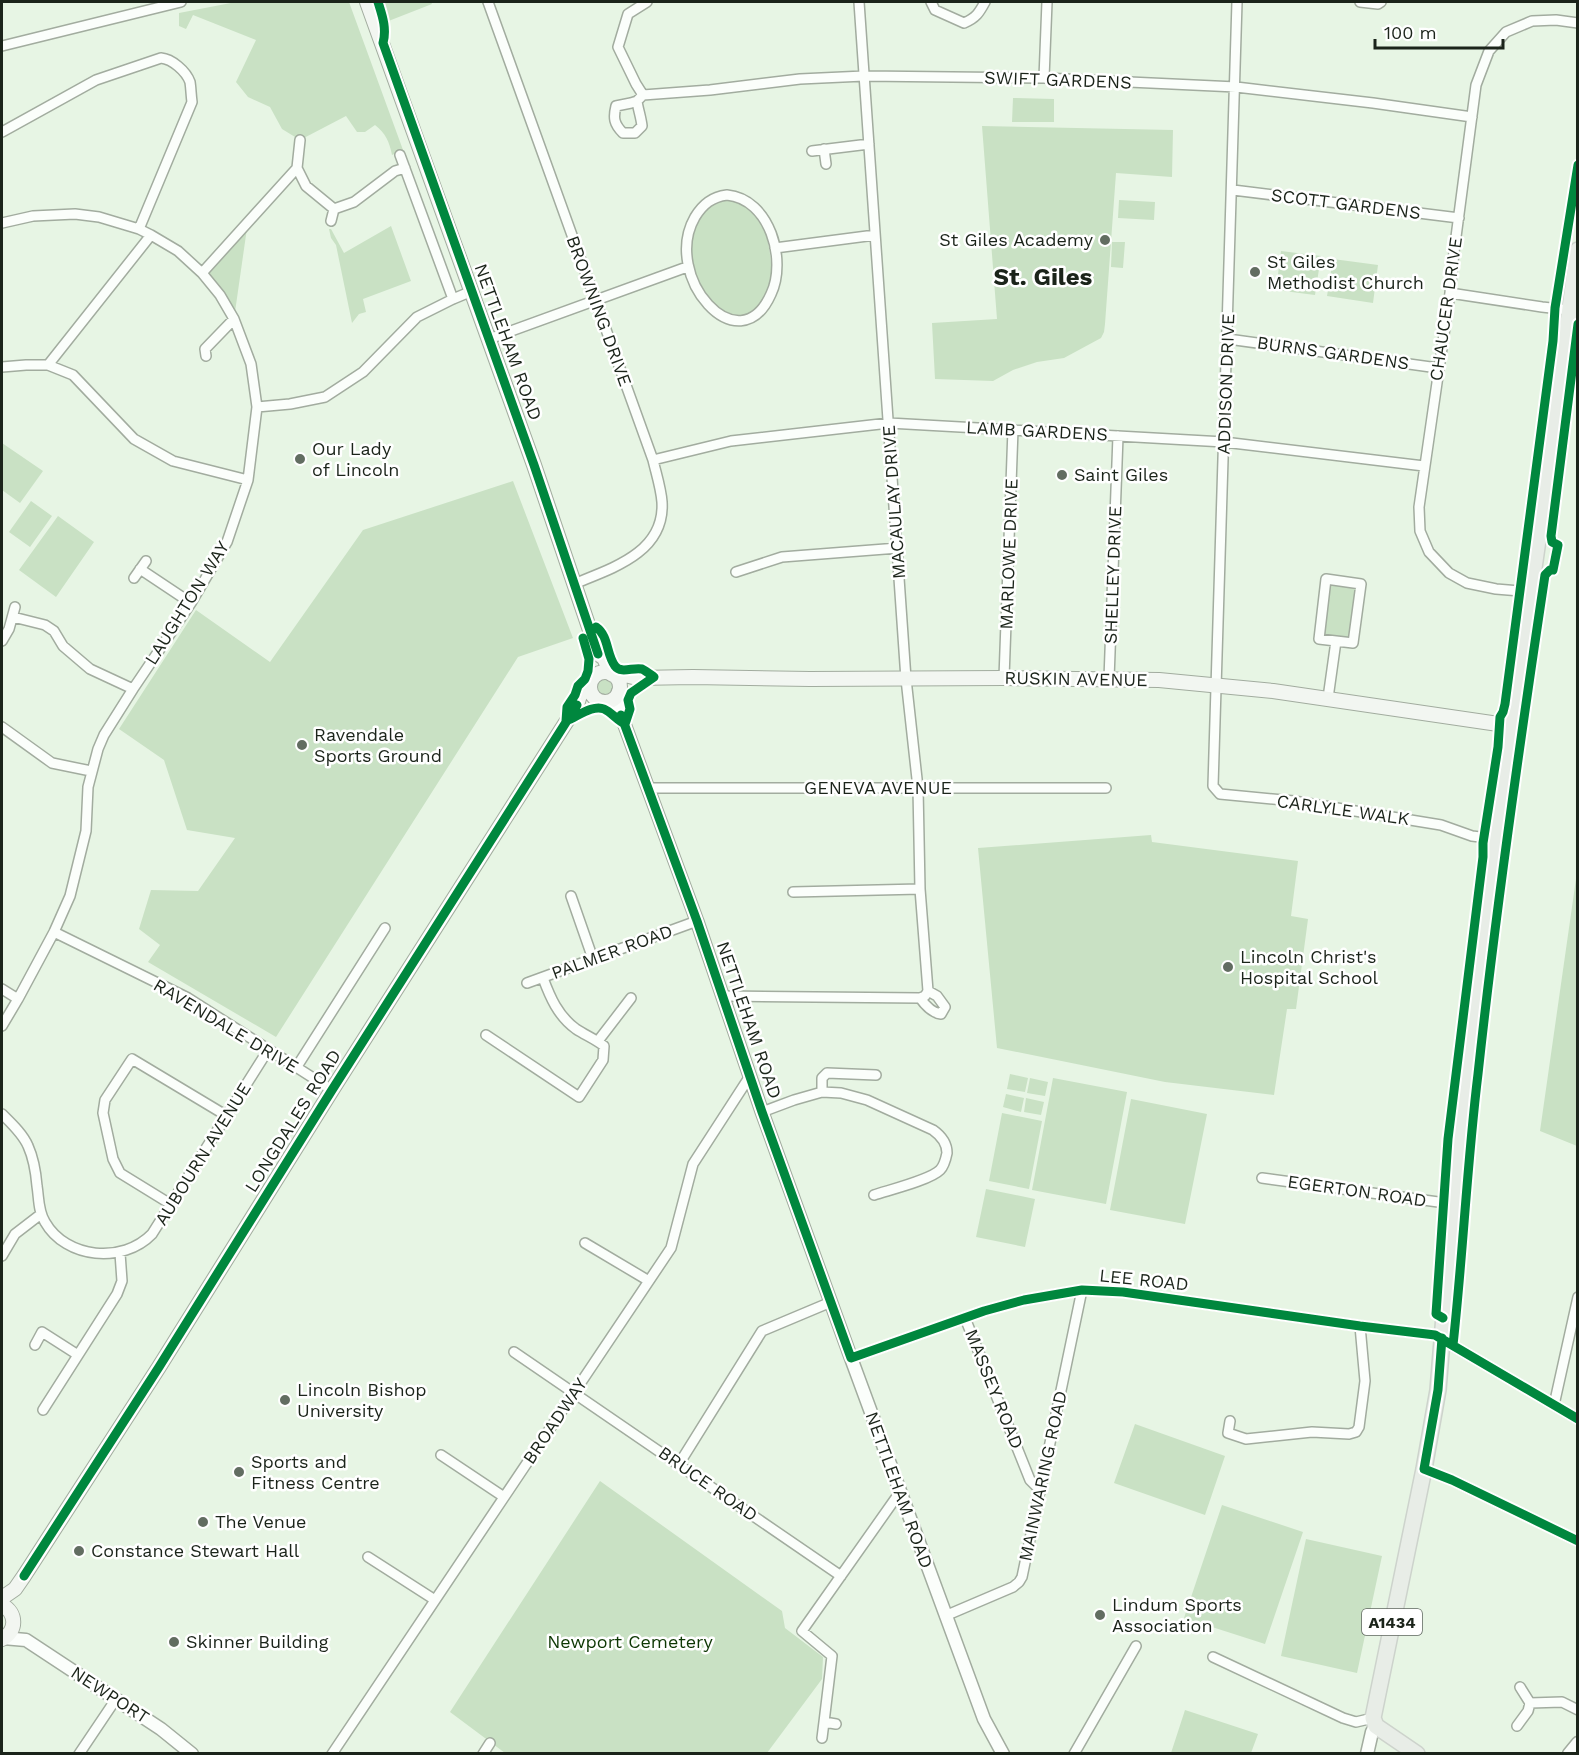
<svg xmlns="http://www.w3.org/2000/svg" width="1579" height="1755" viewBox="0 0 1579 1755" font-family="'Work Sans',sans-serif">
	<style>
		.green { fill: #c9e1c4 }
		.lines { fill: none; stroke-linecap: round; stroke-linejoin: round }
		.minor-casing { stroke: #a2ac9f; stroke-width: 12 }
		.tertiary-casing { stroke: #a2ac9f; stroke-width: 15 }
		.secondary-casing { stroke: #a2ac9f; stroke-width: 16 }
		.primary-casing { stroke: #cdd3cc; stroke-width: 18 }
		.minor { stroke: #fbfefb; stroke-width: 9 }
		.tertiary { stroke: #fbfefb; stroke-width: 12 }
		.secondary { stroke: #f2f6f1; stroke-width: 14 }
		.primary { stroke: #e8ede7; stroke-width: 15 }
		.cycleway-casing { stroke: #fff; stroke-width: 13 }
		.cycleway { stroke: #00873e; stroke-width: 9 }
		.poi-dot { fill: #626d61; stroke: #fff; stroke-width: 2 }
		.labels { text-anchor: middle; stroke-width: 5; stroke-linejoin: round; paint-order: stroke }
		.shield { fill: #fff; stroke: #5f665f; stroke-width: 1.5 }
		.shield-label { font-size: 16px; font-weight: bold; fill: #1b241a }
		.street-label { font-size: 18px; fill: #1b241a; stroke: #fff }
		.poi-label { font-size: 18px; fill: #1b241a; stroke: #fff; text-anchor: start }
		.park-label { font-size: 18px; fill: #0d3703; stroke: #fff }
		.district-label { font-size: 24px; font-weight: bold; fill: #1b241a; stroke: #fff }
	</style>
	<rect width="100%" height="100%" fill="#e7f5e4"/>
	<!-- green -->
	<path class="green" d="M 236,2 L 349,2 L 403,150 L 392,155 C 389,141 386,134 375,125 L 365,132 L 357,132 L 346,116 L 300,140 L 282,129 L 270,107 L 248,97 L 236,82 L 256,40 L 193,15 L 186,29 L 179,26 L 179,13 Z
		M 380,2 L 431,2 L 432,4 L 386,22 Z
		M 1013,98 L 1054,99 L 1054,122 L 1012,122 Z
		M 982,126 L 1173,130 L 1172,177 L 1116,173 L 1105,324 L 1104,332 L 1101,338 L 1064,358 L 1037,362 L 1013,370 L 993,381 L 935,379 L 932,323 L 997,319 Z
		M 725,200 C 759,204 769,233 771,264 C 772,281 768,292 758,306 C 744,325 721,313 708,298 C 699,288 693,270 691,256 C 690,244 692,236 697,225 C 698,221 699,216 701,212 C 706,205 717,202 725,200 Z
		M 1119,200 L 1155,202 L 1154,220 L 1118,218 Z
		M 248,221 L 234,319 L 202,273 Z
		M 391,226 L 411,281 L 363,299 L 366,312 L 359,314 L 352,323 L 336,245 L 331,238 L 329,229 L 331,229 L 344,253 Z
		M 1112,242 L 1125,242 L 1123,268 L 1111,267 Z
		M 1281,251 L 1321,256 L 1315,295 L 1276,290 Z
		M 1333,259 L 1378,265 L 1373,303 L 1327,296 Z
		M 2,443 L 43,471 L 20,503 L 2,490 Z
		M 513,481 L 573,638 L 518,657 L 276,1037 L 148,962 L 160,945 L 139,929 L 151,890 L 198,891 L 235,838 L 187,830 L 164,760 L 119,729 L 196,610 L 270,662 L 363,530 Z
		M 31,501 L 52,516 L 30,547 L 9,532 Z
		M 58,516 L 94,542 L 56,597 L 19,570 Z
		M 1326,579 L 1361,584 L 1353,643 L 1319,639 Z
		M595 686a10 10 0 1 1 20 0a10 10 0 1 1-20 0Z
		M 1151,835 L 1152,842 L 1298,861 L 1291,916 L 1308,919 L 1296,1009 L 1287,1009 L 1274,1095 L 1165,1082 L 997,1048 L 978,848 Z
		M 1577,872 L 1577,1146 L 1540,1131 Z
		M 1010,1074 L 1028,1078 L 1025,1092 L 1007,1089 Z
		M 1030,1078 L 1048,1082 L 1045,1096 L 1027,1093 Z
		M 1053,1078 L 1127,1092 L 1106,1204 L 1032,1190 Z
		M 1006,1094 L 1024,1098 L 1021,1112 L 1003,1107 Z
		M 1026,1098 L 1044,1102 L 1041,1115 L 1024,1112 Z
		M 1131,1099 L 1207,1114 L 1185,1224 L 1110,1210 Z
		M 1002,1113 L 1042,1121 L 1029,1189 L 989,1181 Z
		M 986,1189 L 1035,1199 L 1025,1247 L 976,1237 Z
		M 1135,1424 L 1225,1456 L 1205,1515 L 1114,1483 Z
		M 600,1481 L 782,1611 L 785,1628 L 823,1657 L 822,1679 L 767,1753 L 505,1753 L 450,1712 Z
		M 1222,1505 L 1303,1532 L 1265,1644 L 1184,1618 Z
		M 1306,1539 L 1382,1556 L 1357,1673 L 1281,1656 Z
		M 1185,1710 L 1258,1734 L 1251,1753 L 1171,1753 Z"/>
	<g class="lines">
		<!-- minor casing -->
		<g class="minor-casing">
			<path id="minor" d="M 488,2 L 653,460 C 656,473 661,488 662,502 C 665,552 613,568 576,583
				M 859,2 L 906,679 L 918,788 L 920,889 L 928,991 L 925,996 L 920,998
				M 931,2 L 935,10 L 964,23 C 976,18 979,13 985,2
				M 1237,2 L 1213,786 L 1220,794 L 1294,801 L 1441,825 L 1472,836 L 1496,839
				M 1360,2 L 1378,4 L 1381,2
				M 2,46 L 181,2
				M 1044,78 L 1047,2
				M 643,95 L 710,90 L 800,79 L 864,76 L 1044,78 L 1236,87 L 1373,103 L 1472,117
				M 643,95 L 636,84 L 618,47 L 628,14 L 647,2
				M 637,101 L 631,103 L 616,106 C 613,118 614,124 623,133 L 635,133 L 642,126 C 641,117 638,109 637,101 L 643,95
				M 2,132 L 96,80 L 161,58 C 172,59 186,71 190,82 C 191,88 191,95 192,102 L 139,229
				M 824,149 L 826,164
				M 812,151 L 869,144
				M 400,155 L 453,299
				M 297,168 L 300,140
				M 1233,190 L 1459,218
				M 727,195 C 770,199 787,260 771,294 C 739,366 661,276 695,217 C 703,204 712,197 727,195 Z
				M 331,221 L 334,209
				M 2,223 L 33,216 L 75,214 L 99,217 L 139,229 L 151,235 L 178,251 L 202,273 L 220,295 L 234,319 L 251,364 L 257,407 L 248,480 L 227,542 L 191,603 L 133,689 L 104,735 L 98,749 L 88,787 L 86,831 L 70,896 L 54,932 L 18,999 L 2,1026
				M 775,248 L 875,235
				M 202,273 L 297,168 L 306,186 L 334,209 L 354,202 L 395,171 L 405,168
				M 1450,293 L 1542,307 L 1569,310
				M 489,339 L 687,267
				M 1228,339 L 1438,368
				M 206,356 L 205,349 L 234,319
				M 48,365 L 151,235
				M 2,367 L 26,365 L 48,365 L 73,375 L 134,439 L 173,461 L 248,480
				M 257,407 L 290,404 L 325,397 L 363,372 L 417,317 L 453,299 L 472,291
				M 653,460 L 731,441 L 889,423 L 1224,442 L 1424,466
				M 140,569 L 191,603
				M 736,572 L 782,557 L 898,548
				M 134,578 L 146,561
				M 1531,592 L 1496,589 L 1467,583 L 1449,573 L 1429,552 L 1420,531 L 1419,507 L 1450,293 L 1454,252 L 1476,85 L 1489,51 L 1506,32 L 1532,21 L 1556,20 L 1578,23
				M 13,617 L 45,625 L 54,631 L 63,646 L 90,669 L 133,689
				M 2,641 L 9,629 L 15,607
				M 1004,678 L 1013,429
				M 1109,679 L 1118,436
				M 1328,698 L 1336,641 L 1353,643 L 1361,584 L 1326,579 L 1319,639 L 1336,641
				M 2,727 L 52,763 L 91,771
				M 649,788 L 1106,788
				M 793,892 L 920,889
				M 571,896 L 593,959
				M 54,932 L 188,998 L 332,1090
				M 527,983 L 697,921
				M 2,989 L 18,999
				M 723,996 L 920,998 C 925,1005 932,1013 941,1014 L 945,1007 L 937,996 L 928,991
				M 486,1035 L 579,1097 L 603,1060 L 604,1046 C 595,1039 585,1035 576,1029 C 558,1016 550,997 543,978
				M 598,1041 L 631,998
				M 296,1068 L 385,928
				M 822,1092 L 822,1078 L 827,1073 L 876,1075
				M 762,1112 L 794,1100 L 822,1092 L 841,1093 L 867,1100 L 933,1130 C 940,1135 947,1142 947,1153 C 946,1158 944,1166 940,1170 C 930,1180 889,1190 874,1195
				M 2,1114 C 11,1123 23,1134 28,1146 C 33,1157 36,1174 37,1186 C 39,1198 38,1211 45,1222 C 66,1259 123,1264 152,1234 L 268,1050
				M 1262,1178 L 1453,1204
				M 172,1205 L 120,1173 L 113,1159 L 103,1113 L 105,1100 L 132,1059 L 227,1116
				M 585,1243 L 649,1281
				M 2,1256 L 15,1234 L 41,1214
				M 965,1318 L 1030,1480 L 1041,1491
				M 35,1345 L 42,1332 L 78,1355
				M 514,1352 L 841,1576
				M 851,1358 L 984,1311 L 1024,1300 L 1082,1290 L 1123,1292 L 1360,1326 L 1435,1335 L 1578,1419
				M 1554,1405 L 1578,1297
				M 43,1410 L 117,1294 L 122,1281 L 120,1253
				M 1230,1421 L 1228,1433 L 1246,1439 L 1312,1432 L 1349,1434 L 1356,1432 L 1359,1427 L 1365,1381 L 1360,1326
				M 441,1455 L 504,1497
				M 679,1464 L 762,1331 L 831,1302
				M 1424,1469 L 1452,1480 L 1578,1541
				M 368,1557 L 435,1600
				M 945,1616 L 1013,1587 L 1019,1582 L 1022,1577 L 1082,1290
				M 1213,1657 L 1343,1718 L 1356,1722 L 1373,1718
				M 1530,1703 L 1562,1702 L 1578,1710
				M 836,1724 L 824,1722 L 832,1656 L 802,1631 L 900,1492
				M 1517,1726 L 1528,1711 L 1530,1703 L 1520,1687
				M 822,1738 L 824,1722
				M 79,1754 L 116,1699
				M 332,1754 L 671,1248 L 693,1164 L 750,1076
				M 483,1754 L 490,1743
				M 1074,1754 L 1136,1646"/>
		</g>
		<!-- tertiary casing -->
		<g class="tertiary-casing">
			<path id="tertiary" d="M 618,692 L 622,709 L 621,715 L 697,921 L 762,1112 L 851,1358 L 984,1719 L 1003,1754
				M 603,701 L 621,715
				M 3,1638 L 26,1640 L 161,1729 L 192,1754
				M 1367,1754 L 1372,1732 L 1376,1726
				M 1569,1754 L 1578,1743"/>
		</g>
		<!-- secondary casing -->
		<g class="secondary-casing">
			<path id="secondary" d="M 367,2 L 534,465 L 598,654 L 604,658 L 611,674
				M590 687a15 15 0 1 1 30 0a15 15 0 1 1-30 0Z
				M 613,675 L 625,675 L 637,678 L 693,677 L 810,679 L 1004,678 L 1159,680 L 1273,691 L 1512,726
				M 2,1598 L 15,1589 L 24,1576 L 159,1367 L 332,1090 L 577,705 L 580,695 L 590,686
				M 2,1605 C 17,1613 17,1631 2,1639"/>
		</g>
		<!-- primary casing -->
		<g class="primary-casing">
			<path id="primary" d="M 1417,1754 L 1376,1726 L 1373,1718 L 1424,1469 L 1438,1390 L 1453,1204 L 1471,1030 L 1491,870 L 1541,519 L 1578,250"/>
		</g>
		<!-- minor -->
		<use href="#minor" class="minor"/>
		<!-- tertiary -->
		<use href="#tertiary" class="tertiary"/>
		<!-- secondary -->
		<use href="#secondary" class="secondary"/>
		<!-- primary -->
		<use href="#primary" class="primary"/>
		<!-- cycleway casing -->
		<g class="cycleway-casing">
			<path id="cycleway" d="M 378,2 C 382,15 387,28 383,43 L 534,465 L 598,654
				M 596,627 C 609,636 606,654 615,666 C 621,674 633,667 642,669 C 646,671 651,675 654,677 L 631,693 L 628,700 L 630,709 L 625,724
				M 583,638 L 589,659 L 588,671 L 585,679 L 578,686 L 575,695 L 567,707 L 566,721 C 577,717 593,704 604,709 C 611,712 617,720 625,724
				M 621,715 L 697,921 L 762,1112 L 851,1358 L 984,1311 L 1024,1300 L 1082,1290 L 1123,1292 L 1360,1326 L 1435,1335 L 1578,1419
				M 1443,1318 L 1436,1314 L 1448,1139 L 1483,857 L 1483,843 L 1498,747 L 1500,717 L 1503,712 L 1505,704 L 1553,341 L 1555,308 L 1578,165
				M 1442,1338 L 1438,1390 L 1424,1469 L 1452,1480 L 1578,1541
				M 1453,1345 C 1463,1254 1467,1164 1478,1074 C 1496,907 1520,741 1545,575 L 1550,570 L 1553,570 L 1558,545 L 1552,542 L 1551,536 L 1578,324
				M 24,1576 L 159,1367 L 332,1090 L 577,705"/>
		</g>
		<!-- cycleway -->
		<use href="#cycleway" class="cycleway"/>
	</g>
	<!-- markers -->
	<g class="poi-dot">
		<circle cx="1105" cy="240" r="6"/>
		<circle cx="1255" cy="272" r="6"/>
		<circle cx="300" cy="459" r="6"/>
		<circle cx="1062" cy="475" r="6"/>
		<circle cx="302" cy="745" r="6"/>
		<circle cx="1228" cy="967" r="6"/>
		<circle cx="285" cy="1400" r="6"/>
		<circle cx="239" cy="1472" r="6"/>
		<circle cx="203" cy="1522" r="6"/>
		<circle cx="79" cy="1551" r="6"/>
		<circle cx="1100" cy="1615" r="6"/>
		<circle cx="174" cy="1642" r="6"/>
	</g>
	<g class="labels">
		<!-- shield labels -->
		<rect class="shield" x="1362" y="1609" width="60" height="26" rx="4.5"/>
		<g class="shield-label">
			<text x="1392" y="1628">A1434</text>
		</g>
		<!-- street labels -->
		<g class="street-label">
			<text transform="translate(1058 80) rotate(2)" y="6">SWIFT GARDENS</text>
			<text transform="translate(1346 204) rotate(7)" y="6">SCOTT GARDENS</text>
			<text transform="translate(1446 309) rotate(-82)" y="6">CHAUCER DRIVE</text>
			<text transform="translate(599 311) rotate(70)" y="6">BROWNING DRIVE</text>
			<text transform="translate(508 342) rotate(70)" y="6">NETTLEHAM ROAD</text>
			<text transform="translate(1333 353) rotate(8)" y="6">BURNS GARDENS</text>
			<text transform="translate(1226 384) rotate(-88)" y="6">ADDISON DRIVE</text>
			<text transform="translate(1037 431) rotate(3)" y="6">LAMB GARDENS</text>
			<text transform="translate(894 502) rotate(-94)" y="6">MACAULAY DRIVE</text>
			<text transform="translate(1009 554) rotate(-88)" y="6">MARLOWE DRIVE</text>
			<text transform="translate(1113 575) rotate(-88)" y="6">SHELLEY DRIVE</text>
			<text transform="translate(187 603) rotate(-58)" y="6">LAUGHTON WAY</text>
			<text transform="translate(1076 679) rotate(1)" y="6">RUSKIN AVENUE</text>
			<text x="878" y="794">GENEVA AVENUE</text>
			<text transform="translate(1343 810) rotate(8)" y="6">CARLYLE WALK</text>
			<text transform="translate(612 952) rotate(-20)" y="6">PALMER ROAD</text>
			<text transform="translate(749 1020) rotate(71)" y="6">NETTLEHAM ROAD</text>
			<text transform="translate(226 1026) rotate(31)" y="6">RAVENDALE DRIVE</text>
			<text transform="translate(293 1121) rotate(-58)" y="6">LONGDALES ROAD</text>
			<text transform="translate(203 1154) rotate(-58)" y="6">AUBOURN AVENUE</text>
			<text transform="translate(1357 1191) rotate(8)" y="6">EGERTON ROAD</text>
			<text transform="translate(1144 1280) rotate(6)" y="6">LEE ROAD</text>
			<text transform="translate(994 1389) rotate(68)" y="6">MASSEY ROAD</text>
			<text transform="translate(555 1421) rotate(-56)" y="6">BROADWAY</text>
			<text transform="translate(1043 1476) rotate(-78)" y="6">MAINWARING ROAD</text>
			<text transform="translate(708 1484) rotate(35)" y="6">BRUCE ROAD</text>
			<text transform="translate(899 1490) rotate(70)" y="6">NETTLEHAM ROAD</text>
			<text transform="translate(110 1695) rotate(33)" y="6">NEWPORT</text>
		</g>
		<!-- poi labels -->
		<g class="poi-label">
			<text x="1093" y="246" text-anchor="end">St Giles Academy</text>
			<text x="1267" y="268">St Giles<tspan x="1267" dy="21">Methodist Church</tspan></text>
			<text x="312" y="455">Our Lady<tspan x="312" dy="21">of Lincoln</tspan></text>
			<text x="1074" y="481">Saint Giles</text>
			<text x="314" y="741">Ravendale<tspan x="314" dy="21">Sports Ground</tspan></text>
			<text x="1240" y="963">Lincoln Christ's<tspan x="1240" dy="21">Hospital School</tspan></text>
			<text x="297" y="1396">Lincoln Bishop<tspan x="297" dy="21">University</tspan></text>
			<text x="251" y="1468">Sports and<tspan x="251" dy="21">Fitness Centre</tspan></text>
			<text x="215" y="1528">The Venue</text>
			<text x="91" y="1557">Constance Stewart Hall</text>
			<text x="1112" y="1611">Lindum Sports<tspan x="1112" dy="21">Association</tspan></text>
			<text x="186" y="1648">Skinner Building</text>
		</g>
		<!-- park labels -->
		<g class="park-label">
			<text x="630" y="1648">Newport Cemetery</text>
		</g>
		<!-- district labels -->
		<g class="district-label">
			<text x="1043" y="285">St. Giles</text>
		</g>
	</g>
	<!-- border -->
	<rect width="1579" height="1755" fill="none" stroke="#1b241a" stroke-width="6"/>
	<!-- scale -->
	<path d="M1375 39v9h128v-9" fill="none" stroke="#1b241a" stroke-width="3"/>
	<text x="1384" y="39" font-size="18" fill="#1b241a" stroke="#ffffff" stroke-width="4.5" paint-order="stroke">100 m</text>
</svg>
